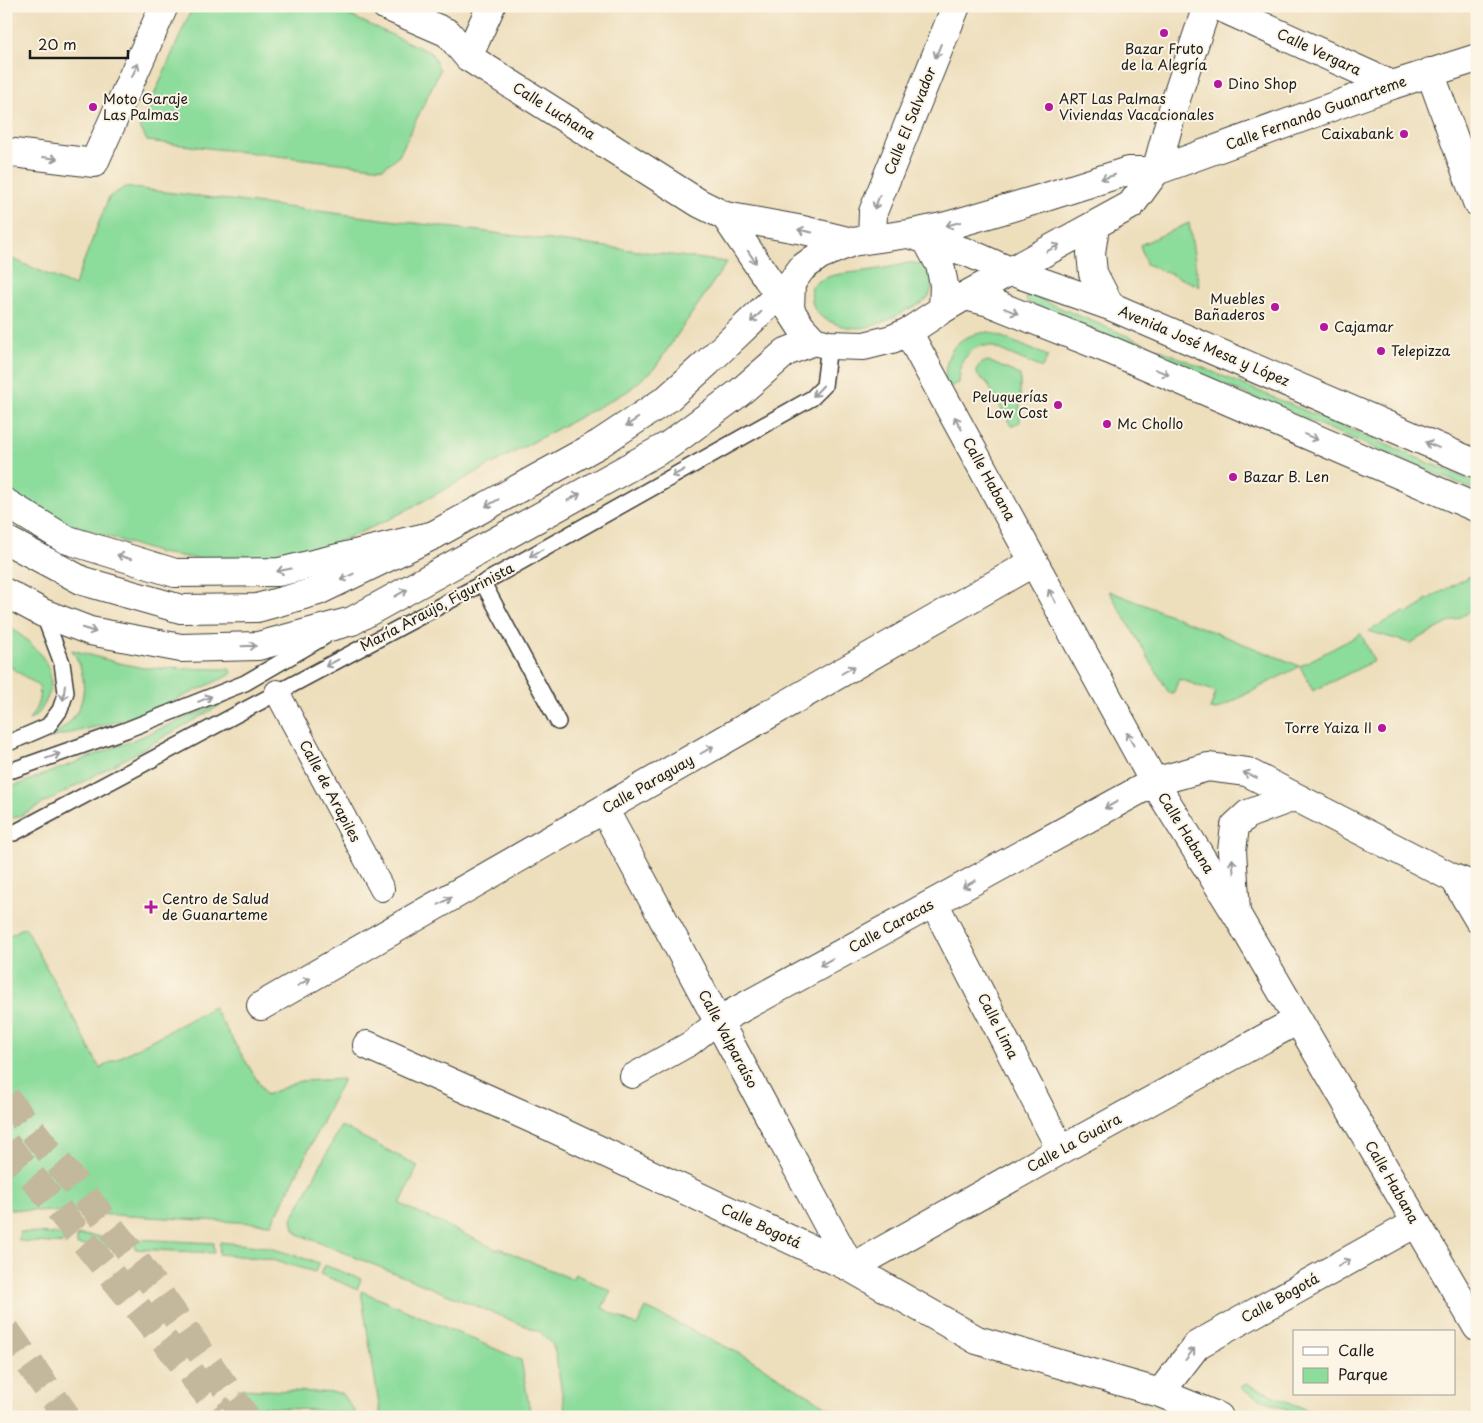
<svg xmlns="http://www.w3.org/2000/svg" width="1483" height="1423" viewBox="0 0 1483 1423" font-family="'Playpen Sans',sans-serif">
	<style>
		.green { fill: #8cdc9b; stroke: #547c5c }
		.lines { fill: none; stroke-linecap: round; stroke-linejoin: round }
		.trunk-tunnel { stroke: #c3b79c; stroke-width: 28; stroke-dasharray: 28 14; stroke-linecap: butt }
		.service-casing { stroke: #3b3934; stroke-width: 18 }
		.pedestrian-casing { stroke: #3b3934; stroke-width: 26 }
		.minor-casing { stroke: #3b3934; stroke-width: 30 }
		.tertiary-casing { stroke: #3b3934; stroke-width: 30 }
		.trunk-casing { stroke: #3b3934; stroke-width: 30 }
		.service { stroke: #fff; stroke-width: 15 }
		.pedestrian { stroke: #fff; stroke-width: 24 }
		.minor { stroke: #fff; stroke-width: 28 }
		.tertiary { stroke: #fff; stroke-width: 28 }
		.trunk { stroke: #fff; stroke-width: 28 }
		.oneway { stroke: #999 }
		.poi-dot { fill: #b5179e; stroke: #fcf5e5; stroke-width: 2 }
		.labels { text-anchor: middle; stroke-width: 4; stroke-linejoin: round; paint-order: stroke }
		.poi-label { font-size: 14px; fill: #1c1c1c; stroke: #fcf5e5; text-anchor: start }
		.street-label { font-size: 14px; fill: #1c1c1c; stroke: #fcf5e5 }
	</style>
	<rect width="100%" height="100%" fill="#fcf5e5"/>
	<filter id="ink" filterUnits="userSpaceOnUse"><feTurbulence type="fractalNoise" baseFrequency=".02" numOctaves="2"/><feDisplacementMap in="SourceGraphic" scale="10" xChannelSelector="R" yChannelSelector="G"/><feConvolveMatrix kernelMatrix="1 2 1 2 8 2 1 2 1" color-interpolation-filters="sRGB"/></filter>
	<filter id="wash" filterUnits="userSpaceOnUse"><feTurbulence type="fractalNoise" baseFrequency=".0096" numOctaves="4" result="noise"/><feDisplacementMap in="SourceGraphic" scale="20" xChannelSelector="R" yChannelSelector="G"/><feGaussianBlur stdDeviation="1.12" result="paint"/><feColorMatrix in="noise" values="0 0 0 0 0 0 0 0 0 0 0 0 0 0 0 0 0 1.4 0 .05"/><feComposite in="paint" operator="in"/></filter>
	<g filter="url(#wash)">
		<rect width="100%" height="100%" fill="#eddebc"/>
		<!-- green -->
		<path class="green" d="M 193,6 L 329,6 L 431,53 L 440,70 L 399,156 L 383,168 L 147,141 L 140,127 Z
			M 125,187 L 727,262 L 654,369 L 628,391 L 388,520 L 359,533 L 301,557 L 220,562 L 160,553 L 41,515 L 6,491 L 6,256 L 74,286 L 109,197 Z
			M 1189,223 L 1199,286 L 1146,264 L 1140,245 Z
			M 908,263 C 912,263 916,263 919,264 C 931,270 936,286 928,297 C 923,304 913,307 905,311 C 879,326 858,335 829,321 C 813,314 810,302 812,286 C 827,273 845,274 865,271 C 879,269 894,267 908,263 Z
			M 1030,295 L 1477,483 L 1477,491 L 1029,303 L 1026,300 L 1027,297 Z
			M 990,332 L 1048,356 L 1042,368 L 991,346 L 981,346 L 972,350 L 963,360 L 960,372 L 959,383 L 946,388 C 942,354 955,334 990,332 Z
			M 988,361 L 1020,375 L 1020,422 L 1011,426 L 986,381 C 971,375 975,364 988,361 Z
			M 1474,574 L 1477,575 L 1477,608 L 1410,643 L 1368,631 L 1404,612 L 1407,614 L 1422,605 L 1424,601 Z
			M 1109,591 L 1300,666 L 1361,634 L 1374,661 L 1313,691 L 1300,666 L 1216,710 L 1210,709 L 1216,692 L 1179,679 L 1173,694 L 1169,693 Z
			M 6,624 C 33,644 64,667 45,703 C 40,711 38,717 29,720 C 37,708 41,700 39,686 L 6,664 Z
			M 72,650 L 115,662 L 143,668 L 227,669 L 231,670 L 232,673 L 230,675 L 158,708 L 119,721 L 47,739 C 84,720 94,685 72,650 Z
			M 233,698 L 125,759 L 22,815 L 13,818 L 6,817 L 6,791 L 9,788 L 126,743 Z
			M 25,927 L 100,1068 L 213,1007 L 266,1095 L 300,1081 L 343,1079 L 278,1212 L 276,1212 L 272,1224 L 6,1209 L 6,937 Z
			M 341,1126 L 418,1166 L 400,1204 L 498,1250 L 499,1248 L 572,1279 L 575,1274 L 611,1291 L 602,1308 L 637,1326 L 646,1308 L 747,1357 L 843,1417 L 566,1417 L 555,1351 L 552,1344 L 540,1332 L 298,1234 L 294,1229 L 292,1219 Z
			M 20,1232 L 69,1235 L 68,1244 L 19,1241 Z
			M 77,1235 L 126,1238 L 126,1248 L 77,1245 Z
			M 135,1239 L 214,1243 L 214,1253 L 135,1249 Z
			M 220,1242 L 267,1247 L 319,1263 L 315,1272 L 268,1259 L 219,1254 Z
			M 324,1265 L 361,1279 L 357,1289 L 320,1274 Z
			M 361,1291 L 521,1360 L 531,1417 L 381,1417 Z
			M 1247,1384 L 1324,1417 L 1302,1417 L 1244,1391 L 1242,1389 L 1242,1386 Z
			M 238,1389 L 341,1393 L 356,1413 L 237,1405 Z"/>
	</g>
	<g filter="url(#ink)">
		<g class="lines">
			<!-- trunk-tunnel -->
			<path class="trunk-tunnel" d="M 6,1098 L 128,1249 L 246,1417
				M 6,1144 L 220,1410
				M 6,1330 L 67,1417"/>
			<!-- service casing -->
			<g class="service-casing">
				<path id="service" d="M 483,583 L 558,722
					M 6,744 L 48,726 L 60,710 L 66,692 L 62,663 L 43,613
					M 6,770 L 13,770 L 126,730 L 245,683 L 324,637
					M 6,831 L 14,833 L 483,583 L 812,398 L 824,386 L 829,345"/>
			</g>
			<!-- pedestrian casing -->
			<g class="pedestrian-casing">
				<path id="pedestrian" d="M 277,692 L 382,889
					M 1451,877 L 1477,921
					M 632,1076 L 691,1043 L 718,1021"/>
			</g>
			<!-- minor casing -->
			<g class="minor-casing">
				<path id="minor" d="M 386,6 L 448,33 L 468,57 L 699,203 L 725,216 L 803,230 L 852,242
					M 1218,6 L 1392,85
					M 468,57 L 491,6
					M 1430,72 L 1477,202
					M 6,152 L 94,163 L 164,6
					M 1156,171 L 1175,102 L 1207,6
					M 725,216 L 767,278 L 790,310
					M 872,238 L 873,212 L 956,6
					M 908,332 L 1154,782 L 1237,915 L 1477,1327
					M 604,809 L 851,1268 L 1061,1150 L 1298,1020
					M 934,903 L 1061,1150
					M 1236,911 L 1232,851 L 1235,826 L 1248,814 L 1294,797
					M 261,1006 L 1034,562
					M 718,1021 L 1154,782 L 1208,767 L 1247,772 L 1451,877 L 1477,887
					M 367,1045 L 544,1124 L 851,1268 L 977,1340 L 1160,1393 L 1219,1417
					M 1160,1393 L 1197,1345 L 1416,1223"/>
			</g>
			<!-- tertiary casing -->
			<g class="tertiary-casing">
				<path id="tertiary" d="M 1095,226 L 1091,253 L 1093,273 L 1110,306
					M 909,234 L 947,226 L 1043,198 L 1128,171 L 1156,171 L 1392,85 L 1477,58
					M 926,239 L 940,265 L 944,285 L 943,309
					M 791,283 L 790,310 L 801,327 L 814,341 L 829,345 L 864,346 L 892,339 L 908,332 L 943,309 L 965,296 L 1131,205 L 1156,171
					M 965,296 L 989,302 L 1110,350 L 1477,508
					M 6,540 L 83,581 L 181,609 L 257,608 L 318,591 L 434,535 L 599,444 L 667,399 L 708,362 L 791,283 L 802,268 L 820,255 L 852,242 L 908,234 L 969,253 L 1010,271 L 1110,306 L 1477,464
					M 6,593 L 43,613 L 90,631 L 181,648 L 258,646 L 352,621 L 669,445 L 739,393 L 786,352 L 814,341"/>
			</g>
			<!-- trunk casing -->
			<g class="trunk-casing">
				<path id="trunk" d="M 6,503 L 65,539 L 175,573 L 279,572 L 434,535"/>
			</g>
			<!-- service -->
			<use href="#service" class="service"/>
			<!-- pedestrian -->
			<use href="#pedestrian" class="pedestrian"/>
			<!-- minor -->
			<use href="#minor" class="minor"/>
			<!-- tertiary -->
			<use href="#tertiary" class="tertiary"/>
			<!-- trunk -->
			<use href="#trunk" class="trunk"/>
		</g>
		<!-- one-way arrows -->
		<defs><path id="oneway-shaft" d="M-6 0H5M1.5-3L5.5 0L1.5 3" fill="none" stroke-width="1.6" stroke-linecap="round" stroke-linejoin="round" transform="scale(1.25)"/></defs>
		<g class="oneway">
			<use href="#oneway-shaft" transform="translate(938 51) rotate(112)"/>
			<use href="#oneway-shaft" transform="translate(135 70) rotate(-66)"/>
			<use href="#oneway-shaft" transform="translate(50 158) rotate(7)"/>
			<use href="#oneway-shaft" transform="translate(1108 177) rotate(162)"/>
			<use href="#oneway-shaft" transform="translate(877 202) rotate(112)"/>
			<use href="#oneway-shaft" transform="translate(953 224) rotate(165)"/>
			<use href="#oneway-shaft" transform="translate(805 231) rotate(-168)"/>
			<use href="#oneway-shaft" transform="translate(1053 248) rotate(-28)"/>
			<use href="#oneway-shaft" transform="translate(752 257) rotate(56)"/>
			<use href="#oneway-shaft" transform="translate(1011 311) rotate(22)"/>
			<use href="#oneway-shaft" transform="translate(756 317) rotate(136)"/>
			<use href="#oneway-shaft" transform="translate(1162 372) rotate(23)"/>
			<use href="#oneway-shaft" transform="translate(818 391) rotate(133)"/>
			<use href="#oneway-shaft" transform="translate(632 422) rotate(146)"/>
			<use href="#oneway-shaft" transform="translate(958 423) rotate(-119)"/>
			<use href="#oneway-shaft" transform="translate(1311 437) rotate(23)"/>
			<use href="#oneway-shaft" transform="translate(1432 445) rotate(-157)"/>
			<use href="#oneway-shaft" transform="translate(678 473) rotate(151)"/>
			<use href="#oneway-shaft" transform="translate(574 497) rotate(-29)"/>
			<use href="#oneway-shaft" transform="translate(492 503) rotate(151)"/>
			<use href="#oneway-shaft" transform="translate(536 553) rotate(151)"/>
			<use href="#oneway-shaft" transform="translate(124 557) rotate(-163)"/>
			<use href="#oneway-shaft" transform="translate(284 570) rotate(169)"/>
			<use href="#oneway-shaft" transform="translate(347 577) rotate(154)"/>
			<use href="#oneway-shaft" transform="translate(401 593) rotate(-29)"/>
			<use href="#oneway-shaft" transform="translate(1052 596) rotate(-119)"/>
			<use href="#oneway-shaft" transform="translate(89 630) rotate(17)"/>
			<use href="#oneway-shaft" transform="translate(249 646) rotate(-2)"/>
			<use href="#oneway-shaft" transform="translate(332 663) rotate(152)"/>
			<use href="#oneway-shaft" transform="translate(848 670) rotate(-30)"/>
			<use href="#oneway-shaft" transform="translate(64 693) rotate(97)"/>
			<use href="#oneway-shaft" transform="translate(205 699) rotate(-22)"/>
			<use href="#oneway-shaft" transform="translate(1130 739) rotate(-119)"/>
			<use href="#oneway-shaft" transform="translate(707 750) rotate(-30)"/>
			<use href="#oneway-shaft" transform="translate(53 756) rotate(-20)"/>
			<use href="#oneway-shaft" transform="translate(1250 775) rotate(-158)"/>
			<use href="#oneway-shaft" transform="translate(1111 805) rotate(151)"/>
			<use href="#oneway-shaft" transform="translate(1233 866) rotate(-95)"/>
			<use href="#oneway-shaft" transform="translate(969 884) rotate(151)"/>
			<use href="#oneway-shaft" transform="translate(445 901) rotate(-30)"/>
			<use href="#oneway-shaft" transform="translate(826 962) rotate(151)"/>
			<use href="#oneway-shaft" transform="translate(304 982) rotate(-30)"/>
			<use href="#oneway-shaft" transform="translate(1344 1263) rotate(-29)"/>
			<use href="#oneway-shaft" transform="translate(1190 1354) rotate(-53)"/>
		</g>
	</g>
	<!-- markers -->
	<g class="poi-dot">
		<circle cx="1164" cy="33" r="5"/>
		<circle cx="1218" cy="84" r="5"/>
		<circle cx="93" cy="107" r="5"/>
		<circle cx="1049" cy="107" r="5"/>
		<circle cx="1404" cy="134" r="5"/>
		<circle cx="1275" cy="307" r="5"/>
		<circle cx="1324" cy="327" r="5"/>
		<circle cx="1381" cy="351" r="5"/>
		<circle cx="1058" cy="405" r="5"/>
		<circle cx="1107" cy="424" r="5"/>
		<circle cx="1233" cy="477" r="5"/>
		<circle cx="1382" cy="728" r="5"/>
		<path d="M148.5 899.5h5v5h5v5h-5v5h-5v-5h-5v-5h5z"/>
	</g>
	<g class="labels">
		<!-- poi labels -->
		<g class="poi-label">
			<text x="1164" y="54" text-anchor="middle">Bazar Fruto<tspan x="1164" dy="16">de la Alegría</tspan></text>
			<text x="1228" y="89">Dino Shop</text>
			<text x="103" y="104">Moto Garaje<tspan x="103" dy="16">Las Palmas</tspan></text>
			<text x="1059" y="104">ART Las Palmas<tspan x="1059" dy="16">Viviendas Vacacionales</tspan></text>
			<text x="1394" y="139" text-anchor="end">Caixabank</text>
			<text x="1265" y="304" text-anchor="end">Muebles<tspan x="1265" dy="16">Bañaderos</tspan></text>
			<text x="1334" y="332">Cajamar</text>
			<text x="1391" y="356">Telepizza</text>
			<text x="1048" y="402" text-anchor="end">Peluquerías<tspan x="1048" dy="16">Low Cost</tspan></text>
			<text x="1117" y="429">Mc Chollo</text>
			<text x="1243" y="482">Bazar B. Len</text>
			<text x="1372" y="733" text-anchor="end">Torre Yaiza II</text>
			<text x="162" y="904">Centro de Salud<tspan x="162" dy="16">de Guanarteme</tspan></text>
		</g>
		<!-- street labels -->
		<g class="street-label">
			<text transform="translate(1319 52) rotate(25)" y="5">Calle Vergara</text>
			<text transform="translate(554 111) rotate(32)" y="5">Calle Luchana</text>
			<text transform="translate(1316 113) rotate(-20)" y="5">Calle Fernando Guanarteme</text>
			<text transform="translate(910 121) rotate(-68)" y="5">Calle El Salvador</text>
			<text transform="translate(1204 346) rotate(23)" y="5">Avenida José Mesa y López</text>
			<text transform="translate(989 479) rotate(61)" y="5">Calle Habana</text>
			<text transform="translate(437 607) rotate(-28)" y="5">María Araujo, Figurinista</text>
			<text transform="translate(648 784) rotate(-30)" y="5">Calle Paraguay</text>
			<text transform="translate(330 791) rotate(62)" y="5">Calle de Arapiles</text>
			<text transform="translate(1186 833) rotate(58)" y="5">Calle Habana</text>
			<text transform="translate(891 926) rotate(-29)" y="5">Calle Caracas</text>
			<text transform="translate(998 1026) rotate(63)" y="5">Calle Lima</text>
			<text transform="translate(728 1039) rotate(62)" y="5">Calle Valparaíso</text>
			<text transform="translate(1074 1143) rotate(-29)" y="5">Calle La Guaira</text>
			<text transform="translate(1392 1182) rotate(60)" y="5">Calle Habana</text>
			<text transform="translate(761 1226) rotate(25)" y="5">Calle Bogotá</text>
			<text transform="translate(1280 1298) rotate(-29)" y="5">Calle Bogotá</text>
		</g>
	</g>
	<!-- margin -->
	<rect width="1483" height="1423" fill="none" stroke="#fcf5e5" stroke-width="25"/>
	<!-- legend -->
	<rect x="1293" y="1330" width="162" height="65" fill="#fcf5e5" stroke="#a29e95"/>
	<rect x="1303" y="1347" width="25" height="8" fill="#ffffff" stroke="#a29e95"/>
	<text x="1338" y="1356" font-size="15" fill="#1c1c1c">Calle</text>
	<rect x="1303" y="1368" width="25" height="15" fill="#8cdc9b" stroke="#a29e95"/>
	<text x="1338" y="1380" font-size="15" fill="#1c1c1c">Parque</text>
	<!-- scale -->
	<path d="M30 50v8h98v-8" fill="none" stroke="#1c1c1c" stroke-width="2.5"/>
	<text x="38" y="50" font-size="15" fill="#1c1c1c" stroke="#fcf5e5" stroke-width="4" paint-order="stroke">20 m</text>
</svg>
